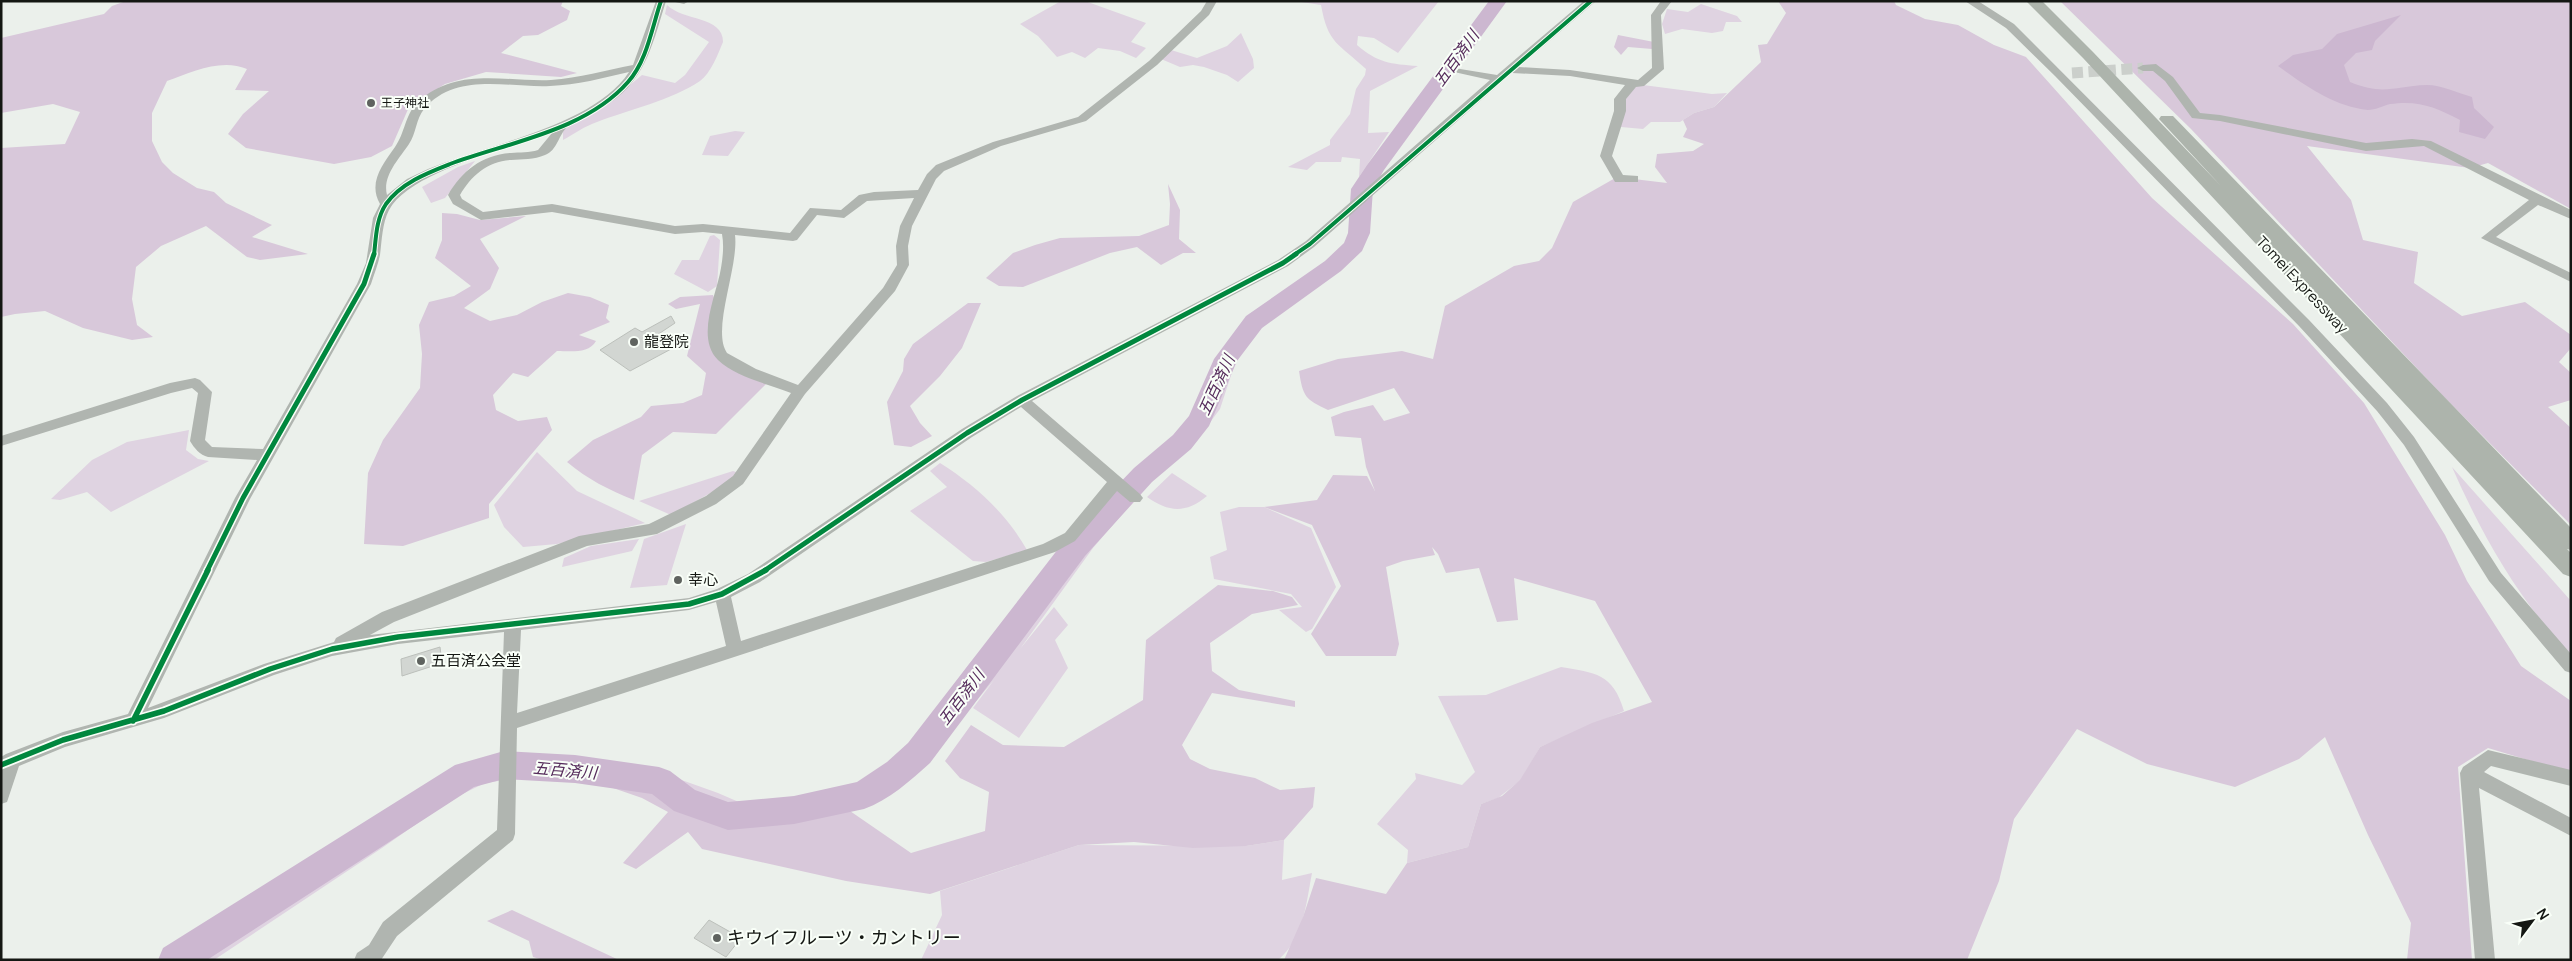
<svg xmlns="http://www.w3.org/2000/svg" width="2572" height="961" viewBox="0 0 2572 961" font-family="Manrope,'Noto Sans JP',sans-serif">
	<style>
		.green { fill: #dfd3e1 }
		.forest { fill: #d8c8da }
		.water { fill: #ccb7d0 }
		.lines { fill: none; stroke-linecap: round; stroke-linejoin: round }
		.river { fill: #ccb7d0; fill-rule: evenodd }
		.building { fill: #d2d6d2; stroke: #bcc0bb }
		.minor-tunnel { stroke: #cbcfcb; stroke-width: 11; stroke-dasharray: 11 5.5; stroke-linecap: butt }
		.minor { fill: #b0b5b0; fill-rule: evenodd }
		.highway { fill: #adb4ac; fill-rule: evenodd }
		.cycleway-far2-casing { stroke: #f9fff8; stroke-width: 6 }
		.cycleway-far1-casing { stroke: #f9fff8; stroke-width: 8 }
		.cycleway-casing { stroke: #f9fff8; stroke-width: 9 }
		.cycleway-far2 { stroke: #00873e; stroke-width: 4 }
		.cycleway-far1 { stroke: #00873e; stroke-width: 5 }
		.cycleway { stroke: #00873e; stroke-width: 5.5 }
		.poi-dot { fill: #5f635f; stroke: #f9fff8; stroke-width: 2 }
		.labels { text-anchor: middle; stroke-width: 4; stroke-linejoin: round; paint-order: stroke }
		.far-poi-label { font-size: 12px; fill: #141713; stroke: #f9fff8; text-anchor: start }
		.street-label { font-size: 15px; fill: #141713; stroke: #f9fff8 }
		.poi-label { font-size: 15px; fill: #141713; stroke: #f9fff8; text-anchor: start }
		.water-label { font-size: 16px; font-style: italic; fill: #552b5b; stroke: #f9fff8 }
		.near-poi-label { font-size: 18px; fill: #141713; stroke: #f9fff8; text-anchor: start }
	</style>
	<rect width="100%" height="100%" fill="#ebf0eb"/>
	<!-- green -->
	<path class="green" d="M 1061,1 L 1085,1 L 1146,23 L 1131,42 L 1146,48 L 1136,58 L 1120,51 L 1098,48 L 1085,58 L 1072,52 L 1057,57 L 1038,36 L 1020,24 Z
		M 1295,1 L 1439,1 L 1398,53 L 1374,38 L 1358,36 L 1357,45 C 1378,63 1390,64 1418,66 L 1370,91 L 1368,133 L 1389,132 L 1359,177 L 1360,159 L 1342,157 L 1341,162 L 1316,162 L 1307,170 L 1288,167 L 1330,145 L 1330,140 L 1350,114 L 1356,89 L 1365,75 L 1366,69 C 1338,43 1328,44 1321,5 Z
		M 1701,4 L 1737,16 L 1742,22 L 1726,22 L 1723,31 L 1712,33 L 1682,29 L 1665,34 L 1662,24 L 1667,9 L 1688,12 Z
		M 667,5 C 683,21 723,16 723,42 C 718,54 711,73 700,81 C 672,100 628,110 597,122 C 585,126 574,134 563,140 L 563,130 L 612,100 L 642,75 L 675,83 L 685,75 L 709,42 L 665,14 Z
		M 1241,33 L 1253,59 L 1254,68 L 1238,82 L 1227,75 L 1204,67 L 1193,65 L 1180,67 L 1161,59 L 1171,50 L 1197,58 L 1227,46 Z
		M 1643,85 L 1712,94 L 1727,93 L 1714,107 L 1694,113 L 1680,122 L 1651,122 L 1643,129 L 1621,127 L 1619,115 L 1620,99 L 1637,86 Z
		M 735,131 L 745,132 L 728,156 L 702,155 L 710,136 Z
		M 475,161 L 445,198 L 431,203 L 422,187 L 458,167 Z
		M 1365,206 L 1362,239 L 1345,264 L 1257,327 L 1239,351 L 1220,409 L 1199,437 L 1156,475 L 1093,548 L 1020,649 L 1054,607 L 1068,625 L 1055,640 L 1068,668 L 1019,738 L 973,708 L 994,680 L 921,766 L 850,811 L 803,814 L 747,826 L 685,801 L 663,782 L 563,771 L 485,783 L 452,799 L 382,848 L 214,960 L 160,960 L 250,902 L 454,777 L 495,762 L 526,757 L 552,757 L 648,768 L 718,793 L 748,806 L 802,802 L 870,782 L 909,747 L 969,664 L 1117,493 L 1177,438 L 1199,410 L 1214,369 L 1240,329 L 1347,249 L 1356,216 Z
		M 714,235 L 720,240 L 717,286 L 708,292 L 674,274 L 682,260 L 699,260 L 710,236 Z
		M 189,430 L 186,450 L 198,459 L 209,461 L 111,512 L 87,492 L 60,500 L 51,499 L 92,460 L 127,442 Z
		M 537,452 L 577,491 L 645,523 L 557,544 L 523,547 L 504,527 L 494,505 Z
		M 940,463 C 975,485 1006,513 1027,550 L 986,562 L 973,561 L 910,511 L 947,487 L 930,471 Z
		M 2452,467 L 2571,601 L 2571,654 C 2518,600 2482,535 2452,467 Z
		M 733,471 L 739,473 L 723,486 L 671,515 L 639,501 Z
		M 1172,473 L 1207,496 C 1186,514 1168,512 1147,497 Z
		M 1239,507 L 1264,507 L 1311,528 L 1336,587 L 1312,629 L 1306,632 L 1279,610 L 1302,607 L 1291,594 L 1214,579 L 1210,557 L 1227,550 L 1220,512 Z
		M 686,524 L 667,585 L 630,588 L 644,539 Z
		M 639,539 L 632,551 L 562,567 L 564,558 L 591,546 Z
		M 1561,667 C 1595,673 1613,673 1624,711 L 1540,747 L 1521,780 L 1498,798 L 1481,804 L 1468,847 L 1407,863 L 1408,850 L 1377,824 L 1416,779 L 1415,773 L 1462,785 L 1475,772 L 1438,696 L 1486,695 Z
		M 1284,840 L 1282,880 L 1312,873 C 1306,904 1304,938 1278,960 L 921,960 L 942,915 L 940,891 L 1079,845 L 1246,846 Z"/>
	<!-- forest -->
	<path class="forest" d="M 126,1 L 563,1 L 561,6 L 570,11 L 567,20 L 538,35 L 523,36 L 501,53 L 577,73 L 561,77 L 486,72 L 445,84 L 409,107 L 392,146 L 371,157 L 334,164 L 246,148 L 228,134 L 243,114 L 269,91 L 235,90 L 247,69 C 221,58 192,72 167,81 L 152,113 L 152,141 L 162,162 L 173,173 L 197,188 L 214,192 L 226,203 L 272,225 L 252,237 L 308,254 L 260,260 L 247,257 L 206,226 L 161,246 L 136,267 L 132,299 L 137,325 L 153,337 L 132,340 L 83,328 L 45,311 L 15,314 L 1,317 L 1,148 L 65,144 L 80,112 L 53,104 L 1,113 L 1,38 L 104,14 L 112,6 Z
		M 1778,1 L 1894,1 L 1896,5 L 1925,19 L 1958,25 L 1994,45 L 2026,57 L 2152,198 L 2293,324 L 2364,403 L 2445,535 L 2467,581 L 2521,666 L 2571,701 L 2571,773 L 2488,748 L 2458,767 L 2472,960 L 2407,960 L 2411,923 L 2368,835 L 2325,737 L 2299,759 L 2235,787 L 2147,764 L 2077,729 L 2014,819 L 1999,881 L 1967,960 L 1284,960 L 1303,917 L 1316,878 L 1386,894 L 1407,863 L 1468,847 L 1481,804 L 1502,796 L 1520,780 L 1540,747 L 1592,723 L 1652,702 L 1595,601 L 1514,578 L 1518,620 L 1497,622 L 1479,568 L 1446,573 L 1438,554 L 1432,547 L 1435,555 L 1403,561 L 1386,567 L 1399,644 L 1396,656 L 1326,656 L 1311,634 L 1341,586 L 1312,525 L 1264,507 L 1317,500 L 1333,475 L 1367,476 L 1375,491 L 1366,467 L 1361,438 L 1335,436 L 1331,417 L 1344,412 L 1373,405 L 1384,421 L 1410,413 L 1394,388 L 1328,410 C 1305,399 1303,397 1299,371 L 1338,359 L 1402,351 L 1433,359 L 1445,306 L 1514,266 L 1539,261 L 1552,248 L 1573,202 L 1617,177 L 1667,183 L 1655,167 L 1657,154 L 1693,151 L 1704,144 L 1683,137 L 1687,129 L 1683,120 L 1694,113 L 1714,107 L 1761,62 L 1758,45 L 1767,44 L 1786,13 Z
		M 2060,1 L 2571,1 L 2571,209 L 2488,163 L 2470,168 L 2307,146 L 2351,200 L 2363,240 L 2418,252 L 2414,283 L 2462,316 L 2525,302 L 2571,335 L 2571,348 L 2559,362 L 2571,373 L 2571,400 L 2548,407 L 2571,428 L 2571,525 L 2445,398 L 2191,129 Z
		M 1618,35 L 1654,42 L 1652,49 L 1628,47 L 1621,55 L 1614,47 Z
		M 1168,184 L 1180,210 L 1179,239 L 1196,253 L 1183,253 L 1161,265 L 1137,247 L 1110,253 L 1023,287 L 999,286 L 986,278 L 1013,253 L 1035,245 L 1060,238 L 1139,236 L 1169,225 L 1170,204 Z
		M 442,213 L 457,214 L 480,220 L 526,216 L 480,239 L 499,268 L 490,289 L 464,308 L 490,321 L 517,315 L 542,302 L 568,293 L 590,297 L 609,305 L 606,318 L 610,322 L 579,335 L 596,341 C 589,354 570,351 557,351 L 528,377 L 513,373 L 493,395 L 496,410 L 518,421 L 547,417 L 552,430 L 489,504 L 489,518 L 403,546 L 364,544 L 368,473 L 383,440 L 420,388 L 422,354 L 419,325 L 429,302 L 454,296 L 471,286 L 435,258 L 442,240 Z
		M 713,295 L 718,308 L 716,350 L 769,381 L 716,434 L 673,432 L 642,455 L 634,500 C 609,490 587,479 567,462 L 593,440 L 641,417 L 651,406 L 683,403 L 702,395 L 706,373 L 687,356 L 700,304 L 676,309 L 668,304 L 680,297 Z
		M 968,303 L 981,303 L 962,348 L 940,376 L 910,406 L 920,423 L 932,436 L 911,447 L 894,445 L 887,402 L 903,371 L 904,359 L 913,344 Z
		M 1218,585 L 1273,591 L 1292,597 L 1298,605 L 1252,614 L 1210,643 L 1212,671 L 1239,690 L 1295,701 L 1295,707 L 1212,693 L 1182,745 L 1190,759 L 1210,769 L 1255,778 L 1280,790 L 1315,787 L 1313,807 L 1284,840 L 1246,846 L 1193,848 L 1134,842 L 1079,845 L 930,894 L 846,881 L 702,849 L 688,832 L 636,869 L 623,863 L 668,812 L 642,798 L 564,771 L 653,783 L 747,826 L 803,814 L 850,811 L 911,853 L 985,831 L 989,792 L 960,778 L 945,761 L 971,725 L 1003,745 L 1064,747 L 1143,700 L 1146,640 Z
		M 512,910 L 619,960 L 543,960 L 533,957 L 529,941 L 487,921 Z"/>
	<!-- water -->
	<path class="water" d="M 2401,15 L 2375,41 L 2372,50 L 2356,53 L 2344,65 L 2350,82 C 2384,96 2394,86 2427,85 C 2441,85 2458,93 2472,97 L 2474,108 L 2494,127 L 2485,139 L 2459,132 L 2460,120 C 2435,107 2419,100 2390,104 C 2383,106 2375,110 2368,110 C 2333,106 2306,86 2278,66 L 2293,55 L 2322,49 L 2337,34 Z"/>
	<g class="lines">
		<!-- river -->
		<path class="river" d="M 1489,1 L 1507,1 L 1384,170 L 1373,189 L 1370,233 L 1362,251 L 1341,271 L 1262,328 L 1237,361 L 1209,426 L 1191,449 L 1152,482 L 1085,556 L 930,763 C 910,781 889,800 864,809 L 794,824 L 728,830 L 674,811 L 652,794 L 575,783 L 504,779 L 474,787 L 207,960 L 158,960 L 163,948 L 455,765 L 504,751 L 575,755 L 659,767 L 670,771 L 695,790 L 728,802 L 794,796 L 857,782 L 887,762 L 908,743 L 1065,540 L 1134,468 L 1173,435 L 1189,416 L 1214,359 L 1246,316 L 1325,261 L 1344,243 L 1348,233 L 1351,189 L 1367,165 Z"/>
	</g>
	<!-- building -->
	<path class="building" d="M 671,316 L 675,323 L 657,335 L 673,348 L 630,371 L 600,350 L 635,328 L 642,332 Z
		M 440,647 L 442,663 L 402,676 L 401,659 Z
		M 709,920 L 741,938 L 726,957 L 694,938 Z"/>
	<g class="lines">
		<!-- minor-tunnel -->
		<path class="minor-tunnel" d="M 2072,73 L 2143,68"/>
		<!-- minor -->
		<path class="minor" d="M 656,1 L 666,1 C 654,39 646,79 611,102 C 600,110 577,119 568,126 C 558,135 558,150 545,155 C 534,160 522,159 511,160 C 488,161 471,176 460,195 L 462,199 L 483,212 L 552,204 L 675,226 L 703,224 L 790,233 L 810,208 L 841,210 L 859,195 L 874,192 L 918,190 L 927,174 L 936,165 L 993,142 L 1078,117 L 1149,61 L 1201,11 L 1207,1 L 1217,1 L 1209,15 L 1157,65 L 1086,121 L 1001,146 L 944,171 L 936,179 L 912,226 L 908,246 L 909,265 L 895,291 L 805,394 L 743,484 L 716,504 L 657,534 L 587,546 L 394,622 L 370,635 L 689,598 L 717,589 L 748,574 L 962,429 L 1017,396 L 1278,260 L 1306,241 L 1490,80 L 1454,72 L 1454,68 L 1497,75 L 1584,1 L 1596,1 L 1519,67 L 1570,70 L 1638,80 L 1652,68 L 1651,15 L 1661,1 L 1672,1 L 1661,15 L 1664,69 L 1644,86 L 1636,87 L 1626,99 L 1626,111 L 1612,156 L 1623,175 L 1638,176 L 1638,182 L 1615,182 L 1600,156 L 1614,111 L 1614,99 L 1625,85 L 1570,76 L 1512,73 L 1314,247 L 1288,266 L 1032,401 L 1140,494 L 1143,498 L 1140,502 L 1130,502 L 1117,491 L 1075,541 L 1055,552 L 517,728 L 515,834 L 513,840 L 397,936 L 381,960 L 354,960 L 357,953 L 369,945 L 383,922 L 497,830 L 504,632 L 398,644 L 332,656 L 274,675 L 164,718 L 65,747 L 19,766 L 7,802 L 1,804 L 1,757 L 6,754 L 63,732 L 128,714 L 235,498 L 257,460 L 208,457 C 200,455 194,448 190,441 L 198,393 L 192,388 L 171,393 L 1,446 L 1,436 L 170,383 L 195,378 L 200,380 L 212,392 L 205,440 L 212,447 L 263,449 L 357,284 L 366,263 L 373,218 L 380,204 C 368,183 382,165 395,147 C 405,133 405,115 417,103 C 455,66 504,82 551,80 C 579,78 606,70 633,65 ZM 629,72 C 594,126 485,145 428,169 L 407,179 L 387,195 C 382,176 399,159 409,144 C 416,134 416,119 424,109 C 456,71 508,88 550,86 C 577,85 603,78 629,72 ZM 552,133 L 538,150 C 529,153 520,152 511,153 C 482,155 462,171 448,195 L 453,204 L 481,220 L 552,212 L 675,234 L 703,232 L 722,234 C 724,245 723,256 721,268 C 717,294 695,337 718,360 C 736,377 768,384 791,393 L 733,476 L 706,496 L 649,524 L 579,536 L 382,612 L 336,638 L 334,642 L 264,664 L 148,708 L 250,499 L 371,284 C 374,274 378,265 380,255 C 382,240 382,224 389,210 C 410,171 511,148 552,133 ZM 914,198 L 900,226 L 896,246 L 897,265 L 883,288 L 798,385 L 756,369 L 727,353 C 711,330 739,267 735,235 L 793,241 L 797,240 L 817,215 L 844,218 L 867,201 ZM 1021,407 L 1107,482 L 1065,533 L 1043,544 L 741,641 L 731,597 L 760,582 L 972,437 ZM 716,602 L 726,646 L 517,713 L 521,630 L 689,610 Z
			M 671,1 L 689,1 L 684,4 Z
			M 1965,1 L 1978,1 L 2014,24 L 2309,320 L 2387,403 L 2414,437 L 2501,573 L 2571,654 L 2571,673 L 2565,671 L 2489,581 L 2404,445 L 2377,411 L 2299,326 L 2055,76 L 2006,28 Z
			M 2156,64 L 2173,77 L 2200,113 L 2220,115 L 2366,143 L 2412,139 L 2431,141 L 2571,210 L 2571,219 L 2538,205 L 2496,237 L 2571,273 L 2571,282 L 2481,238 L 2529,200 L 2424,146 L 2366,151 L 2220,121 L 2192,118 L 2165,81 L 2153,71 L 2143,71 L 2137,68 L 2143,65 Z
			M 2488,750 L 2571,770 L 2571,786 L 2491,766 L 2484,772 L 2571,818 L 2571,836 L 2479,788 L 2495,960 L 2475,960 L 2460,773 L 2463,767 Z"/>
		<!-- highway -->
		<path class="highway" d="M 2026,1 L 2042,1 L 2093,52 L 2221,186 L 2159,119 L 2161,116 L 2173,116 L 2571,528 L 2571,550 L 2567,549 L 2571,553 L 2571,577 L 2563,574 L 2083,58 Z"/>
		<!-- cycleway-far2 casing -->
		<g class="cycleway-far2-casing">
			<path id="cycleway-far2" d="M 374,255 C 376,238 376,219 386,204 C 401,183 427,173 450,164 C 509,142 585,131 628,82 C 647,61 652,27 661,1
				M 1294,255 L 1310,244 L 1591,1"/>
		</g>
		<!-- cycleway-far1 casing -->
		<g class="cycleway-far1-casing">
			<path id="cycleway-far1" d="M 207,571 L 243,498 L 364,284 L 374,254
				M 764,571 L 967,433 L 1022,400 L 1283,263 L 1296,254"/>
		</g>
		<!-- cycleway casing -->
		<g class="cycleway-casing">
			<path id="cycleway" d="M 133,721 L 208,570
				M 1,765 L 63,740 L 164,711 L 270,669 L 332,649 L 398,637 L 689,604 L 722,594 L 766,570"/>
		</g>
		<!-- cycleway-far2 -->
		<use href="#cycleway-far2" class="cycleway-far2"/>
		<!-- cycleway-far1 -->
		<use href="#cycleway-far1" class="cycleway-far1"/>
		<!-- cycleway -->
		<use href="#cycleway" class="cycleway"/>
	</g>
	<!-- markers -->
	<g class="poi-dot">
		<circle cx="371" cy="103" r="5"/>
		<circle cx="634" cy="342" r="5"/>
		<circle cx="678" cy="580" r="5"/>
		<circle cx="421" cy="661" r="5"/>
		<circle cx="717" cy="938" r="5"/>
	</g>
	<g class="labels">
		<!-- far-poi labels -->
		<g class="far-poi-label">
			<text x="381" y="107">王子神社</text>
		</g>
		<!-- street labels -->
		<g class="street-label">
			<text transform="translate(2302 285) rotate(47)" y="5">Tomei Expressway</text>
		</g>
		<!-- poi labels -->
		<g class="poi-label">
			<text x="644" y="347">龍登院</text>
			<text x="688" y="585">幸心</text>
			<text x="431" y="666">五百済公会堂</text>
		</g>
		<!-- water labels -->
		<g class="water-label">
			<text transform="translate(1456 58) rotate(-54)" y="6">五百済川</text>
			<text transform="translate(1216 385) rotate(-65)" y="6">五百済川</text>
			<text transform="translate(961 697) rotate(-53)" y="6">五百済川</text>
			<text transform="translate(565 770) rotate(5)" y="6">五百済川</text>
		</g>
		<!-- near-poi labels -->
		<g class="near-poi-label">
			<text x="727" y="944">キウイフルーツ・カントリー</text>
		</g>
	</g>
	<!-- border -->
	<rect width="2572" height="961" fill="none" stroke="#141713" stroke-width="5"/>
	<!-- north arrow -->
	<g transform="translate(2532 921) rotate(58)" stroke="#f9fff8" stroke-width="4" paint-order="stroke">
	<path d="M0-4L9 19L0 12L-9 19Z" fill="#141713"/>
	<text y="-8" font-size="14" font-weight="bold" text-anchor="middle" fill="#141713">N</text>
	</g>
</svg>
